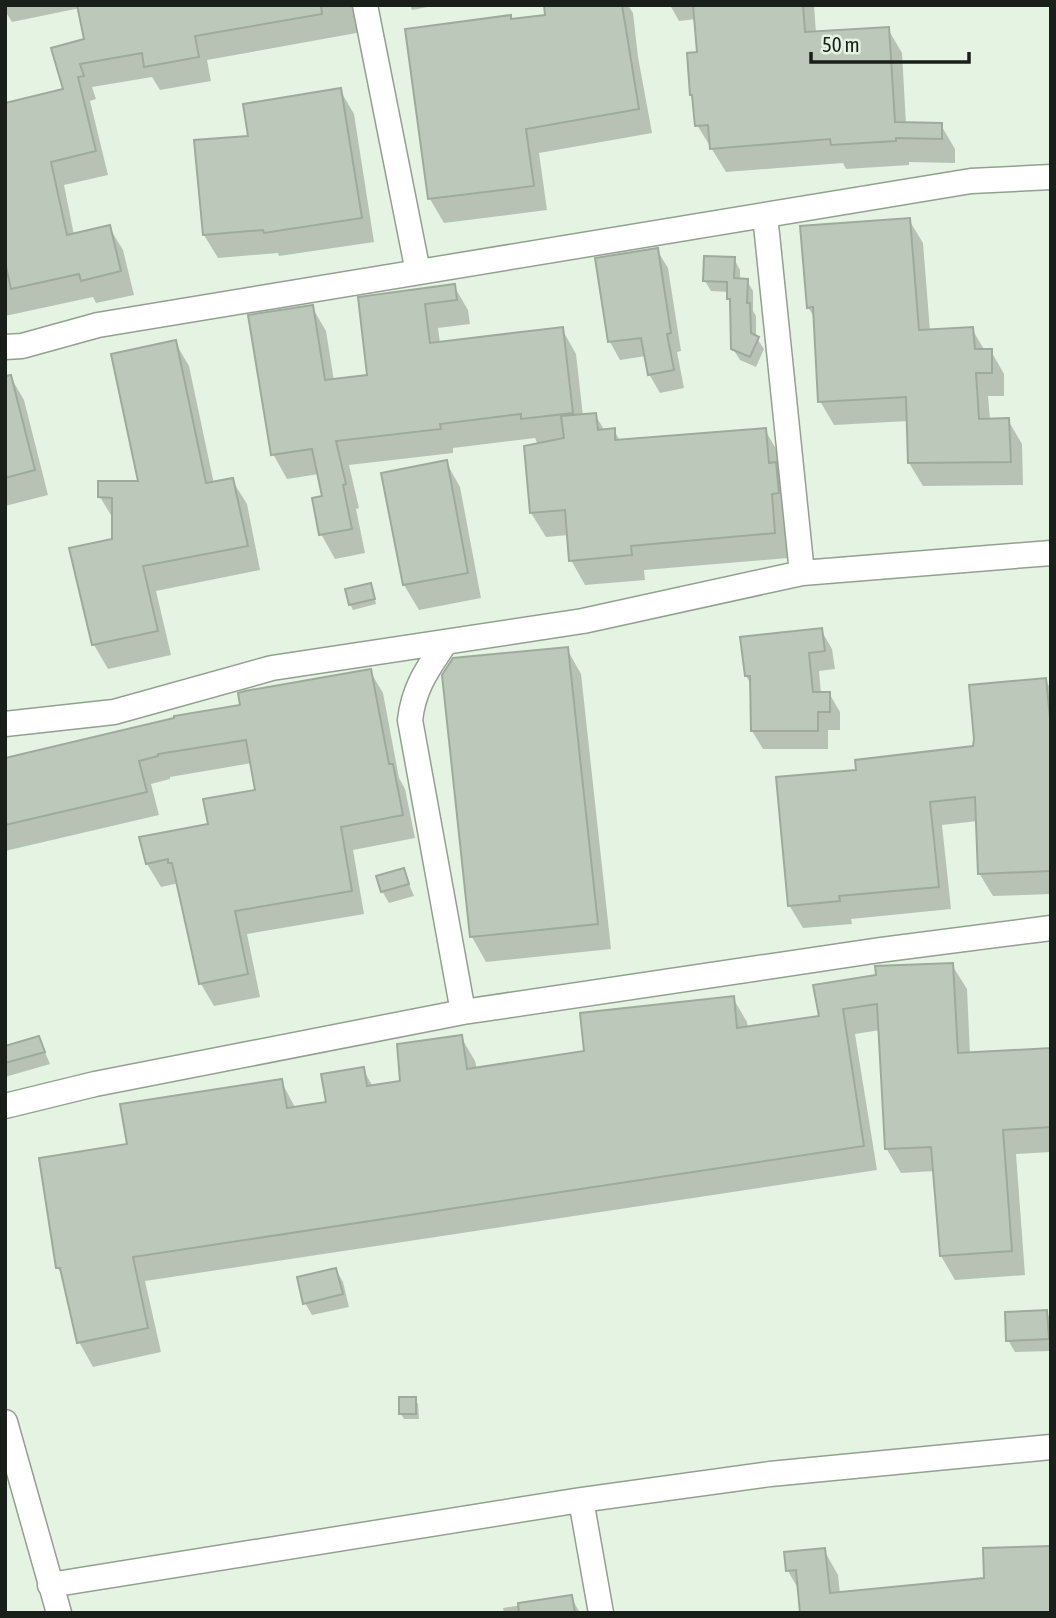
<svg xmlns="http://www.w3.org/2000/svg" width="1056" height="1618" viewBox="0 0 1056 1618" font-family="'Asap Condensed',sans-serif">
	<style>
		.shadow { fill: #0003 }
		.building { fill: #bcc9ba; stroke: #9eab9c; stroke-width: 2 }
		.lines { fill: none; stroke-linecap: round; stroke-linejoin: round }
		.minor-casing { stroke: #93a091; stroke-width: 27 }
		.minor { stroke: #fff; stroke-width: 24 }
	</style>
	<rect width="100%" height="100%" fill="#e5f3e3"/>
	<!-- shadow -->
	<path class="shadow" d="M 5,5 L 357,5 L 362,32 L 207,60 L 211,81 L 160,90 L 152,77 L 92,87 L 96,99 L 90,101 L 108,175 L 64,185 L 74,235 L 109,227 L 123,250 L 134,295 L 96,303 L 93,297 L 5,316 L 5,191 L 65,90 L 86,40 L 80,8 L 12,22 L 5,11 Z
		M 410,5 L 438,5 L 412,10 Z
		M 545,5 L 628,5 L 633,13 L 638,57 L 652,133 L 539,153 L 547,210 L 444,223 L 430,199 L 407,31 L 547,17 Z
		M 670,5 L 814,5 L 816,33 L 888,29 L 902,53 L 906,124 L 941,125 L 955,149 L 955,163 L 909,162 L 909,165 L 846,169 L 843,163 L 726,172 L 697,125 L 699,54 L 696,19 L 679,21 Z
		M 340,90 L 354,114 L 374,242 L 279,256 L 278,253 L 218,258 L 204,235 L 250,138 Z
		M 909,220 L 923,243 L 930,331 L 972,329 L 985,351 L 991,351 L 1004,374 L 1004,396 L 988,396 L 990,420 L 1008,420 L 1022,444 L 1023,485 L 923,486 L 909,463 L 909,421 L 834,425 L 820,401 L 815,319 L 808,307 Z
		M 657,250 L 668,268 L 681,351 L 677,352 L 684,388 L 660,393 L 649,374 L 646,356 L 620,360 L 610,342 L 597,259 Z
		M 734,259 L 740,270 L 740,280 L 747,281 L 753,291 L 753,311 L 756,316 L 756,337 L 764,349 L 756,367 L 740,360 L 733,349 L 732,305 L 728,298 L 729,292 L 711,291 L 705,281 Z
		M 454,286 L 468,310 L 470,324 L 438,328 L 440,343 L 562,329 L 576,354 L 583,416 L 595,415 L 605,431 L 614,430 L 620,441 L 765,430 L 779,454 L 788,558 L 644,570 L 645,580 L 585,585 L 571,560 L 569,535 L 546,537 L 531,513 L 538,445 L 535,438 L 453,448 L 453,453 L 349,465 L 359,508 L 356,509 L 365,553 L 335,559 L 321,534 L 324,498 L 319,474 L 287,479 L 273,454 L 312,307 L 326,331 L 334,381 L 369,377 L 360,299 Z
		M 175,342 L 189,366 L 214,484 L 232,480 L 247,504 L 260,570 L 156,591 L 171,655 L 108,669 L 94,645 L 72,550 L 114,540 L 114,520 L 100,497 L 140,483 Z
		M 10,376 L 24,400 L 48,495 L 5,506 L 5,377 Z
		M 446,462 L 460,487 L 481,598 L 419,610 L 404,585 L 383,474 Z
		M 373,591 L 376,604 L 353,610 L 350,604 Z
		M 821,630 L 832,649 L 835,669 L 819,671 L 821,694 L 829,693 L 840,712 L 840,730 L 828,730 L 828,749 L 763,749 L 752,731 L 752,686 L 746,676 Z
		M 567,649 L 581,674 L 611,949 L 486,962 L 472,937 Z
		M 370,671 L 383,693 L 399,778 L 405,789 L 415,838 L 353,850 L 364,914 L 247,934 L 260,997 L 214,1006 L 201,984 L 179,883 L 161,887 L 147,864 L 210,825 L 257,791 L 252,763 L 170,777 L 170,779 L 151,784 L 159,815 L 5,851 L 5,760 L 242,706 Z
		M 1045,680 L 1051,689 L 1051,894 L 993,896 L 979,873 L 978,821 L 942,825 L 951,909 L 851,919 L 852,924 L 803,928 L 789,905 L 858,772 L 975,748 Z
		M 403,870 L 414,896 L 389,903 L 382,891 Z
		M 952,965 L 967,989 L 970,1054 L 1051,1050 L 1051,1152 L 1016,1154 L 1025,1275 L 955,1280 L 941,1256 L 935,1171 L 901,1173 L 886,1148 L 880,1030 L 855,1034 L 877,1170 L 145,1281 L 161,1352 L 93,1367 L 79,1342 L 64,1279 L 58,1268 L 129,1146 L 281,1081 L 296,1109 L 328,1104 L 363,1069 L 373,1087 L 402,1082 L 461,1037 L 475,1061 L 477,1069 L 586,1053 L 733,998 L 747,1022 L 748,1028 L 821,1017 Z
		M 39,1038 L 50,1064 L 5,1077 L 5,1047 Z
		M 336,1270 L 343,1282 L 349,1307 L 312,1315 L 305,1303 Z
		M 1046,1312 L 1051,1320 L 1051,1351 L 1015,1352 L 1008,1340 Z
		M 415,1399 L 418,1404 L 419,1419 L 404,1419 L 401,1414 Z
		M 1051,1548 L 1051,1613 L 800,1592 L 788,1571 L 824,1550 L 838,1575 L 840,1594 L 986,1580 L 985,1550 Z
		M 571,1597 L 580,1613 L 504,1613 L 503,1608 Z"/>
	<!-- building -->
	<path class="building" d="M 77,5 L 321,5 L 322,14 L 195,36 L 199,57 L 144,67 L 142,53 L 80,64 L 84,76 L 78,77 L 96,151 L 51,162 L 67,235 L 110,225 L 121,271 L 81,281 L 79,274 L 11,289 L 5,262 L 5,103 L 63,89 L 51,48 L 84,39 Z
		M 544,5 L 622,5 L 639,109 L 526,129 L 534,186 L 428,199 L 405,29 L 511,15 L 511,19 L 545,15 Z
		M 693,5 L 803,5 L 805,32 L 889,27 L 895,122 L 942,123 L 942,139 L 896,138 L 896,141 L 831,145 L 830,139 L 710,149 L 708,125 L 695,126 L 692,95 L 690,95 L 687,53 L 697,52 Z
		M 341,88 L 362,218 L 264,233 L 263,230 L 203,235 L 194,140 L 248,136 L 243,104 Z
		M 910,218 L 919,330 L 973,327 L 975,349 L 992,349 L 992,373 L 976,373 L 979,419 L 1009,418 L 1011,462 L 908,463 L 906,397 L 818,402 L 813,307 L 807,308 L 800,226 Z
		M 658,248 L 671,333 L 667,334 L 674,370 L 648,375 L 641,338 L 608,342 L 595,258 Z
		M 704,256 L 735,257 L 734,278 L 748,279 L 747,303 L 750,303 L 751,333 L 759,337 L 750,357 L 731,349 L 730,299 L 727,299 L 727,282 L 703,281 Z
		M 455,284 L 457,300 L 425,304 L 430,343 L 563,327 L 573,413 L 521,419 L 521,414 L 440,424 L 441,429 L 336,441 L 346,484 L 343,485 L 352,529 L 319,535 L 312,498 L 322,496 L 312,449 L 271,455 L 248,315 L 313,305 L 325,380 L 367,375 L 358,297 Z
		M 176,340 L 206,483 L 233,478 L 248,546 L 143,566 L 158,631 L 92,645 L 69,548 L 112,539 L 112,498 L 98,497 L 98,481 L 138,481 L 111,354 Z
		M 11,375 L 35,470 L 5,478 L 5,376 Z
		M 596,413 L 598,430 L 615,428 L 615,440 L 766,428 L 769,463 L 776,462 L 779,493 L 772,494 L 775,533 L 631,546 L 632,555 L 569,561 L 565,510 L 530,513 L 524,446 L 564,438 L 561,416 Z
		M 447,460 L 468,573 L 403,585 L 381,473 Z
		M 371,583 L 375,599 L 349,605 L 345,589 Z
		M 822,628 L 825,651 L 809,653 L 813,692 L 830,692 L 830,712 L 818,712 L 818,731 L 751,731 L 750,676 L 745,676 L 740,637 Z
		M 568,647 L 598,924 L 470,937 L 442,675 L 453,658 Z
		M 371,669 L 389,764 L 393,764 L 403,815 L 341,827 L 352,891 L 235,911 L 248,974 L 199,984 L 172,863 L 168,863 L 168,859 L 146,864 L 139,837 L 208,824 L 203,799 L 255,790 L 246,740 L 158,754 L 158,756 L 139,761 L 147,792 L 5,825 L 5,758 L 174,718 L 174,716 L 240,705 L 238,693 L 245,691 Z
		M 1046,678 L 1051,728 L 1051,871 L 978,874 L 975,797 L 930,802 L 939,887 L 839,896 L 840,901 L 788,906 L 776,777 L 856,770 L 855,760 L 973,746 L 974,739 L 969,685 Z
		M 404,868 L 409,884 L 381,892 L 376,876 Z
		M 953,963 L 958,1053 L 1051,1048 L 1051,1127 L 1003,1130 L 1012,1251 L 940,1256 L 931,1147 L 885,1149 L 877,1004 L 843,1009 L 864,1146 L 133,1257 L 148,1328 L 77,1343 L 60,1268 L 56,1268 L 39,1158 L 127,1144 L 120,1104 L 282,1079 L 287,1108 L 326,1102 L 321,1074 L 364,1067 L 367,1086 L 400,1081 L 397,1044 L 462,1035 L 467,1069 L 584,1051 L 580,1013 L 734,996 L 737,1028 L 819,1016 L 813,985 L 876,975 L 875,966 Z
		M 39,1036 L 45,1052 L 5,1063 L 5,1046 Z
		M 336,1268 L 343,1294 L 303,1304 L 297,1277 Z
		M 1047,1310 L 1049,1339 L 1006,1341 L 1005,1312 Z
		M 399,1397 L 416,1397 L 416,1414 L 399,1414 Z
		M 1050,1546 L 1051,1613 L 800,1613 L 796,1570 L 786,1571 L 784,1552 L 825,1548 L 830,1593 L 984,1578 L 983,1548 Z
		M 572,1595 L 575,1613 L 519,1613 L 518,1603 Z"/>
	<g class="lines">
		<!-- minor casing -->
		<g class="minor-casing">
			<path id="minor" d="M 365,5 L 418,272
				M 765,215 L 802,573
				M 5,347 L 22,346 L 98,325 L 971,181 L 1051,177
				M 445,643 C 427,670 414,687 410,720 L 463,1012
				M 5,724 L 114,712 L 272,668 L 583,621 L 802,573 L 1051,553
				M 5,1106 L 95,1084 L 463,1012 L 880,950 L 1051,928
				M 5,1422 L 59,1613
				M 581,1500 L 601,1613
				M 50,1585 L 581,1500 L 770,1474 L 1051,1447"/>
		</g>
		<!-- minor -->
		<use href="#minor" class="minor"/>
	</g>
	<!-- border -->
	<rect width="1056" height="1618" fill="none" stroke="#191f19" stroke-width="14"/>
	<!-- scale -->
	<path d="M811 52v10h158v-10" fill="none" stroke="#191f19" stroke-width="3.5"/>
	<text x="822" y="52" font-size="21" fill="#191f19" stroke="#e5f3e3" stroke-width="5" paint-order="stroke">50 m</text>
</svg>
